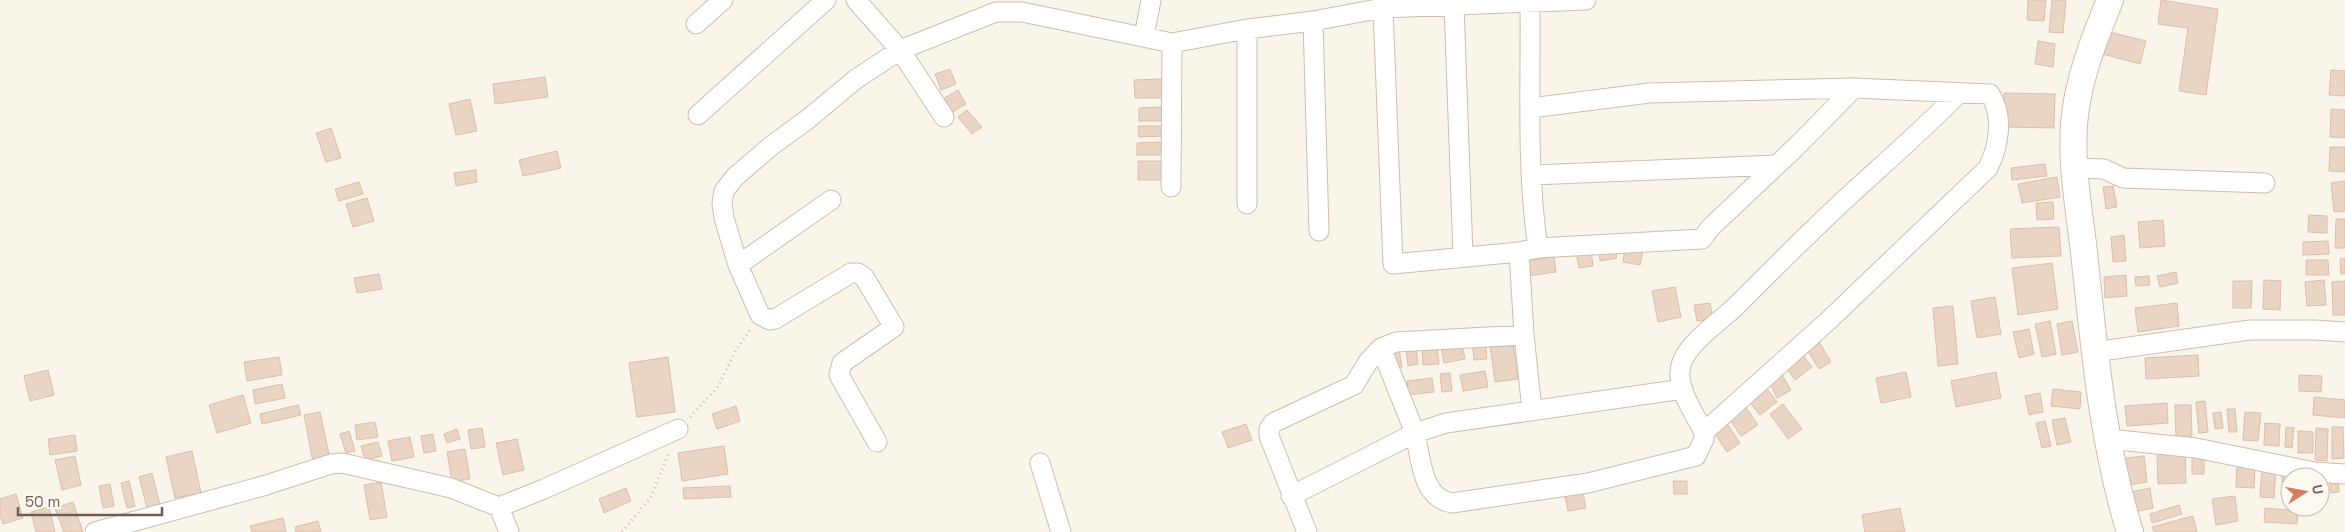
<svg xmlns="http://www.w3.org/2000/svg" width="2345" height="532" viewBox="0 0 2345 532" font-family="'Space Grotesk',sans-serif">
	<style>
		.building { fill: #ead5c4; stroke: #ddbea8 }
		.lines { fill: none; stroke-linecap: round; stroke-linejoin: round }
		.street-casing { stroke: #cbbeb2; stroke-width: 21 }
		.secondary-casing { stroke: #cebeb0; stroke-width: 28 }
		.path { stroke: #d2baa9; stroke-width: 3; stroke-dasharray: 1 4; stroke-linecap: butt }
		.street { stroke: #fff; stroke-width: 19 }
		.secondary { stroke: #fff; stroke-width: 26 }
	</style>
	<rect width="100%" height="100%" fill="#faf5eb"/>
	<!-- building -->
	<path class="building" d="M 2028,0 L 2046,0 L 2044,21 L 2027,20 Z
		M 2052,0 L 2066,0 L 2063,33 L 2049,32 Z
		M 2161,0 L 2218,9 L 2206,95 L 2179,91 L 2188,28 L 2158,24 Z
		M 2101,30 L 2146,41 L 2140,64 L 2095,52 Z
		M 2038,41 L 2055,44 L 2053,67 L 2035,64 Z
		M 950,69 L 956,84 L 941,90 L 935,74 Z
		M 2331,70 L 2345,71 L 2345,96 L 2329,95 Z
		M 545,77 L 548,97 L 495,104 L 493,84 Z
		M 1162,79 L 1163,98 L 1135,98 L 1134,80 Z
		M 958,90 L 966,104 L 951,113 L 943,99 Z
		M 2004,93 L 2055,94 L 2054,128 L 2004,127 Z
		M 470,99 L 477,131 L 456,135 L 449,104 Z
		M 1162,107 L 1162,121 L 1139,121 L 1139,108 Z
		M 2331,109 L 2345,110 L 2345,138 L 2330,137 Z
		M 967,110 L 982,127 L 972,134 L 958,117 Z
		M 1138,126 L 1163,126 L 1163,136 L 1139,137 Z
		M 331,128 L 341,158 L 326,162 L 316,133 Z
		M 1164,142 L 1164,155 L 1137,155 L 1137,143 Z
		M 2330,147 L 2345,147 L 2345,172 L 2329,171 Z
		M 557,151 L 561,168 L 523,176 L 519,160 Z
		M 1138,161 L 1162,161 L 1163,180 L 1138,180 Z
		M 2045,164 L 2047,176 L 2012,180 L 2011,168 Z
		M 476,170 L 477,182 L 456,186 L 454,173 Z
		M 2057,177 L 2060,197 L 2022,203 L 2018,184 Z
		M 2345,181 L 2345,211 L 2334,212 L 2331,183 Z
		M 359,182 L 363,194 L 339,201 L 335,189 Z
		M 2113,186 L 2117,207 L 2106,209 L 2103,187 Z
		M 367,198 L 374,221 L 353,227 L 346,204 Z
		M 2053,202 L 2054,219 L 2037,220 L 2036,203 Z
		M 2309,215 L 2327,216 L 2327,233 L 2308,232 Z
		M 2336,219 L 2345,219 L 2345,248 L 2335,248 Z
		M 2163,220 L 2165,246 L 2140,248 L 2138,222 Z
		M 2059,227 L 2061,256 L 2012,258 L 2010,229 Z
		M 2124,235 L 2126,261 L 2113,262 L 2111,237 Z
		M 2328,241 L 2329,254 L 2303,255 L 2303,242 Z
		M 1615,248 L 1617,258 L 1600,261 L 1599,250 Z
		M 1625,248 L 1643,251 L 1640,265 L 1623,262 Z
		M 1591,250 L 1593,266 L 1579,268 L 1576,252 Z
		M 1554,257 L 1556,272 L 1527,276 L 1525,261 Z
		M 2345,258 L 2345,274 L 2341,274 L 2340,259 Z
		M 2306,260 L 2328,260 L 2329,275 L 2306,275 Z
		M 2052,263 L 2058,309 L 2018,315 L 2012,268 Z
		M 2176,272 L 2178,283 L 2160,287 L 2157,276 Z
		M 379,274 L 382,289 L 357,293 L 354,278 Z
		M 2126,275 L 2127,296 L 2105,298 L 2104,277 Z
		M 2149,276 L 2150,285 L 2136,286 L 2135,277 Z
		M 2264,280 L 2281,281 L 2280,310 L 2263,309 Z
		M 2324,280 L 2326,305 L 2307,306 L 2305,282 Z
		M 2233,281 L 2252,281 L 2251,308 L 2233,308 Z
		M 2345,281 L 2345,315 L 2333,315 L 2332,282 Z
		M 1675,287 L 1681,317 L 1658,322 L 1652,291 Z
		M 1995,297 L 2001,334 L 1977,338 L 1971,301 Z
		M 1710,303 L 1713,319 L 1697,321 L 1694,305 Z
		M 2177,303 L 2179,326 L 2138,332 L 2135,308 Z
		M 1953,306 L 1958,364 L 1938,366 L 1933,308 Z
		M 2050,321 L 2056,354 L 2042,357 L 2035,324 Z
		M 2072,321 L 2078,352 L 2062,355 L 2057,324 Z
		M 2029,329 L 2034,354 L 2019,358 L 2013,332 Z
		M 1512,336 L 1518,379 L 1495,382 L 1489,339 Z
		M 1485,339 L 1487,359 L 1474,360 L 1472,340 Z
		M 1818,340 L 1831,362 L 1819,369 L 1806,348 Z
		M 1462,344 L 1465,359 L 1444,363 L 1441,347 Z
		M 1437,346 L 1439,364 L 1423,365 L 1422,348 Z
		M 1416,347 L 1418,364 L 1408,366 L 1406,348 Z
		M 1399,350 L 1402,367 L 1391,369 L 1389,352 Z
		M 1803,355 L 1812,367 L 1795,380 L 1786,367 Z
		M 2198,355 L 2199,376 L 2146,379 L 2145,358 Z
		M 279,357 L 282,375 L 247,381 L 244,362 Z
		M 668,357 L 675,412 L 637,417 L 629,363 Z
		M 48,370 L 54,395 L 30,401 L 24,376 Z
		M 1485,371 L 1488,387 L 1463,391 L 1460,375 Z
		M 1906,372 L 1911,397 L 1881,403 L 1876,378 Z
		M 1996,372 L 2001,398 L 1956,407 L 1951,381 Z
		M 1450,373 L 1452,391 L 1442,392 L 1440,374 Z
		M 1781,373 L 1791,390 L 1777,398 L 1768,380 Z
		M 2299,375 L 2322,376 L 2321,392 L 2299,391 Z
		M 1432,378 L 1434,392 L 1408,395 L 1407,381 Z
		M 282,384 L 285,398 L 255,404 L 253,390 Z
		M 1766,387 L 1777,402 L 1760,415 L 1748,400 Z
		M 2053,389 L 2081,392 L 2080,409 L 2051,406 Z
		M 2040,393 L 2043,412 L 2029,415 L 2025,396 Z
		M 243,395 L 251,423 L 217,433 L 209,405 Z
		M 2314,397 L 2345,400 L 2345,418 L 2313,415 Z
		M 2205,401 L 2208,432 L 2199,433 L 2196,402 Z
		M 2167,403 L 2168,423 L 2127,426 L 2125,406 Z
		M 1783,404 L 1802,429 L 1788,439 L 1770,414 Z
		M 298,405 L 301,415 L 262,424 L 260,414 Z
		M 2175,405 L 2191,405 L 2192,436 L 2176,436 Z
		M 736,406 L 740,421 L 717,429 L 712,414 Z
		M 1745,406 L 1758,425 L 1741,436 L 1728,417 Z
		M 2227,409 L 2235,409 L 2237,432 L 2229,432 Z
		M 320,412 L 330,459 L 313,462 L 304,415 Z
		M 2221,412 L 2223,428 L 2215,429 L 2213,413 Z
		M 2245,412 L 2261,413 L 2258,441 L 2243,440 Z
		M 2065,418 L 2071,442 L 2057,445 L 2052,420 Z
		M 2045,421 L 2051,446 L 2042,448 L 2036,423 Z
		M 375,422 L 378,437 L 357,440 L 355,425 Z
		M 2265,423 L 2280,424 L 2279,446 L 2264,445 Z
		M 1246,424 L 1252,440 L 1228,448 L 1222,432 Z
		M 1728,425 L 1740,443 L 1727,452 L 1715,434 Z
		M 2286,427 L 2294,428 L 2292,448 L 2285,447 Z
		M 2332,427 L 2343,427 L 2344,458 L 2332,459 Z
		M 482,428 L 485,447 L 471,449 L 468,430 Z
		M 2316,428 L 2328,429 L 2327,461 L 2315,460 Z
		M 457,429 L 460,439 L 447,443 L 444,434 Z
		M 349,431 L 355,451 L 346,453 L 340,434 Z
		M 2298,431 L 2313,432 L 2313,453 L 2298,453 Z
		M 433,434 L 436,451 L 424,453 L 421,436 Z
		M 75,435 L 77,451 L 50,455 L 48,439 Z
		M 410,437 L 414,457 L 392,461 L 388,441 Z
		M 517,439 L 524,470 L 503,475 L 496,443 Z
		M 378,442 L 382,456 L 365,460 L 361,446 Z
		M 724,446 L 728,474 L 682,481 L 678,453 Z
		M 465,449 L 470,479 L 452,482 L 447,452 Z
		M 2185,449 L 2186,483 L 2158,484 L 2157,451 Z
		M 192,451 L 201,493 L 175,498 L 166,457 Z
		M 2192,453 L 2204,453 L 2204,474 L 2192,474 Z
		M 75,456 L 81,485 L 62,490 L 55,460 Z
		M 2144,456 L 2147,482 L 2122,486 L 2118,459 Z
		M 2237,464 L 2255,465 L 2254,488 L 2236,487 Z
		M 2262,467 L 2276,468 L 2274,498 L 2260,497 Z
		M 2281,471 L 2297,477 L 2290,477 L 2290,494 L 2284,495 Z
		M 152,473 L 160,505 L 147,508 L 139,477 Z
		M 2338,476 L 2339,492 L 2331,493 L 2329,477 Z
		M 129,481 L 135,506 L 127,508 L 121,483 Z
		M 1673,481 L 1687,481 L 1687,494 L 1674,494 Z
		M 381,482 L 387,517 L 370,520 L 364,485 Z
		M 110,484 L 114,506 L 103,508 L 99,486 Z
		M 730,486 L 731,497 L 684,499 L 683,488 Z
		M 626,488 L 631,501 L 604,513 L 599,499 Z
		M 1582,488 L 1586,508 L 1568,511 L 1564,492 Z
		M 2150,488 L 2153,508 L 2134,512 L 2130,492 Z
		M 16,494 L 23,518 L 3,524 L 0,515 L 0,499 Z
		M 2235,496 L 2238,521 L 2216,525 L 2212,499 Z
		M 73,502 L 83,532 L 64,532 L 55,508 Z
		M 2179,505 L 2182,514 L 2152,523 L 2150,514 Z
		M 49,507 L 55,532 L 36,532 L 31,512 Z
		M 1900,508 L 1905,532 L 1865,532 L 1862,515 Z
		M 2265,508 L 2298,511 L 2297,524 L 2264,522 Z
		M 2193,516 L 2197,532 L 2154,532 L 2152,527 Z
		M 283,518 L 286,532 L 252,532 L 250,526 Z
		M 318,521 L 321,532 L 296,532 L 295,527 Z"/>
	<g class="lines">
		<!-- street casing -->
		<g class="street-casing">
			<path id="street" d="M 856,0 L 900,50 L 996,12 L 1022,12 L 1172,43 L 1247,29 L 1313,21 L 1383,8 L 1586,0
				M 1530,3 C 1531,82 1526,169 1538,248
				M 1454,4 L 1463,256
				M 1383,8 L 1393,264 L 1519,252 L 1538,248 L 1702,239 L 1711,227 L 1797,146 L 1854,88
				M 1313,21 L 1319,231
				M 696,24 L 723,0
				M 1144,37 L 1151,0
				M 1531,108 L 1649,93 L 1854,88 L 1990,94 C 2004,116 1999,146 1988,168 L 1828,321 L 1704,432
				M 698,115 L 826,0
				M 2075,168 L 2104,169 L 2123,178 L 2265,183
				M 1532,175 L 1777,165
				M 1171,187 L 1172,43
				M 1247,204 L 1247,29
				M 1519,252 L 1524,335 L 1532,410
				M 738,265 L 831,200
				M 2094,352 L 2250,330 L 2315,330 L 2345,332
				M 1683,389 L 1446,423 L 1415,433 C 1421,458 1421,498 1452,503 L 1588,483 L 1696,456 L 1704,439 L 1704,432 C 1694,413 1673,384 1682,362 C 1690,341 1721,321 1737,305 C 1771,271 1805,237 1840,204 C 1880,167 1921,132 1959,93
				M 2108,439 L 2196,448 L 2314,472 L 2345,474
				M 877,442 L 839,375 L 842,363 L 894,327 L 864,277 L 858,273 L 851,273 L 775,319 L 770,320 L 760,315 L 738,265 L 724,218 L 722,203 L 724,191 L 735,177 L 771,146 L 808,119 L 856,79 L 900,50 L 944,117
				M 1040,463 L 1061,532
				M 1291,496 L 1415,433 L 1381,348
				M 499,507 L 544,489 L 678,429
				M 95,532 L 263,486 L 331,464 L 342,463 L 451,488 L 499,507 L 509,532
				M 1307,532 L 1269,436 L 1269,429 L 1273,423 L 1354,385 L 1368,362 L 1381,348 L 1396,342 L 1524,335"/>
		</g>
		<!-- secondary casing -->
		<g class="secondary-casing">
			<path id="secondary" d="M 2110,0 C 2097,32 2083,67 2077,101 C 2068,150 2078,202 2084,252 C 2094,346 2102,442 2130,532"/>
		</g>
		<!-- path -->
		<path class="path" d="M 690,417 L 717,388 L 736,350 L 750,330
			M 622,532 L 651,497 L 668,454"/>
		<!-- street -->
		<use href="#street" class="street"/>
		<!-- secondary -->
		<use href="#secondary" class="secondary"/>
	</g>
	<!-- north arrow -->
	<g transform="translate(2305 492) rotate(79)"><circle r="24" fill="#fdf9f1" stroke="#c5bbb1"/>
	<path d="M0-4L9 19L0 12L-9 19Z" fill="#d47e60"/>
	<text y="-8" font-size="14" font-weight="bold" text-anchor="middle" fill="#725e51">U</text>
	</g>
	<!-- scale -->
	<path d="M18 507v8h144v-8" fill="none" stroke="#725e51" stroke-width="2.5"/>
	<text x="25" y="507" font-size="15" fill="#725e51" stroke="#fdf9f1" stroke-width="4" paint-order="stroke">50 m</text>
</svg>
